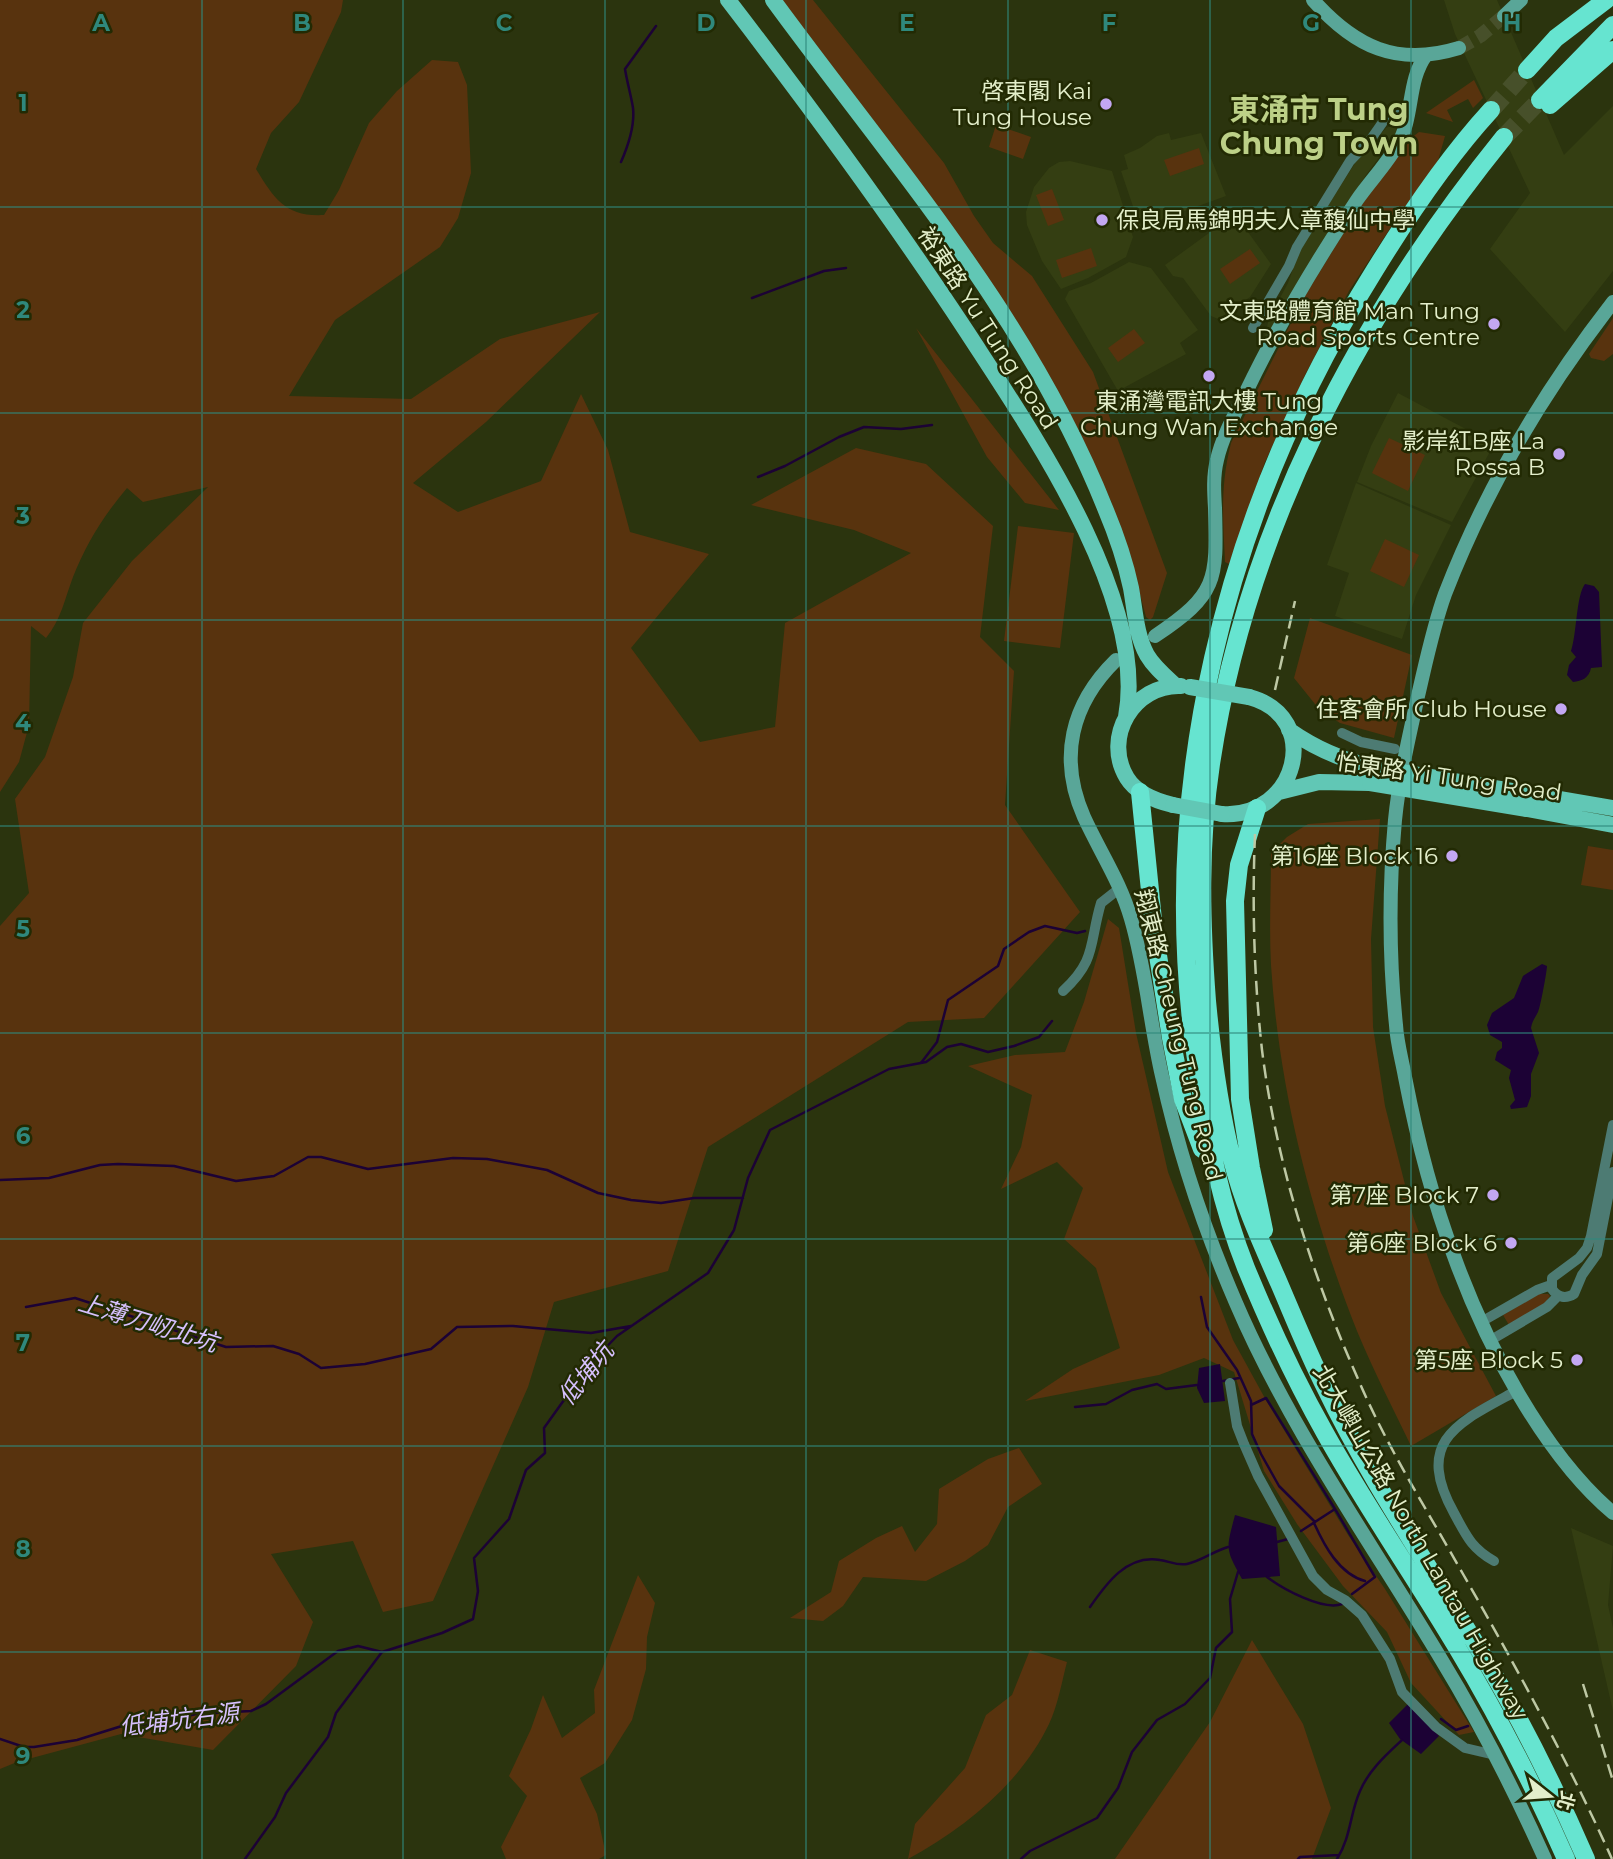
<svg xmlns="http://www.w3.org/2000/svg" width="1613" height="1859" viewBox="0 0 1613 1859" font-family="Montserrat,'Noto Sans TC',sans-serif">
	<style>
		.built { fill: #343e12 }
		.green { fill: #58330e }
		.water { fill: #1c0235 }
		.lines { fill: none; stroke-linecap: round; stroke-linejoin: round }
		.stream { stroke: #1c0235; stroke-width: 2.5 }
		.secondary-tunnel { stroke: #47502a; stroke-width: 14; stroke-dasharray: 14 7; stroke-linecap: butt }
		.highway-tunnel { stroke: #47502a; stroke-width: 18; stroke-dasharray: 18 9; stroke-linecap: butt }
		.street { stroke: #4d7b73; stroke-width: 10 }
		.secondary { stroke: #59a698; stroke-width: 14 }
		.primary { stroke: #61c7b5; stroke-width: 16 }
		.highway { stroke: #66e4d0; stroke-width: 18 }
		.rail { stroke: #bec8a4; stroke-width: 2.5; stroke-dasharray: 14 7; stroke-linecap: butt }
		.primary-bridge { stroke: #61c7b5; stroke-width: 16 }
		.grid { fill: none; stroke: #2f887c; stroke-width: 2; stroke-opacity: 0.55 }
		.poi-dot { fill: #c3a7f2; stroke: #222a03; stroke-width: 2.5 }
		.labels { text-anchor: middle; stroke-width: 5; stroke-linejoin: round; paint-order: stroke }
		.poi-label { font-size: 23px; fill: #e3eeca; stroke: #222a03; text-anchor: end }
		.street-label { font-size: 23px; fill: #e3eeca; stroke: #222a03 }
		.water-label { font-size: 24px; font-style: italic; fill: #d6c0fd; stroke: #222a03 }
		.district-label { font-size: 30px; font-weight: bold; fill: #bcd087; stroke: #222a03 }
		.grid-label { font-size: 23px; text-anchor: middle; font-weight: bold; fill: #2f887c; stroke: #222a03; stroke-width: 5; stroke-linejoin: round; paint-order: stroke }
	</style>
	<rect width="100%" height="100%" fill="#2b340e"/>
	<!-- built -->
	<path class="built" d="M 1444,0 L 1497,0 L 1564,155 L 1613,106 L 1613,271 L 1565,332 L 1490,249 L 1530,193 L 1455,34 Z
		M 1398,123 L 1395,136 L 1366,175 L 1304,273 L 1270,334 L 1265,336 L 1269,318 L 1288,283 L 1300,250 L 1355,163 L 1386,128 Z
		M 1169,133 L 1171,140 L 1201,133 L 1226,196 L 1140,227 L 1121,171 L 1128,169 L 1124,155 L 1140,148 L 1157,136 Z
		M 1070,161 L 1112,171 L 1133,237 L 1126,257 L 1088,278 L 1061,289 L 1042,261 L 1027,225 L 1026,212 L 1034,187 L 1049,168 L 1059,162 Z
		M 1235,214 L 1271,264 L 1250,297 L 1233,309 L 1227,321 L 1223,321 L 1211,316 L 1183,278 L 1173,276 L 1165,265 Z
		M 1129,262 L 1151,268 L 1198,330 L 1180,343 L 1186,354 L 1118,391 L 1065,299 L 1069,291 L 1091,283 Z
		M 1398,393 L 1494,444 L 1452,522 L 1357,482 L 1371,446 Z
		M 1356,483 L 1451,525 L 1416,595 L 1402,639 L 1335,616 L 1349,573 L 1327,565 Z
		M 1571,1528 L 1613,1546 L 1608,1605 L 1613,1628 L 1613,1711 Z"/>
	<!-- green -->
	<path class="green" d="M 0,0 L 343,0 L 341,12 L 299,102 L 271,133 L 256,169 C 275,200 286,217 324,215 L 339,190 L 369,123 L 397,91 L 432,60 L 458,62 L 467,85 L 471,173 L 458,218 L 440,247 L 335,320 L 289,396 L 411,399 L 500,339 L 600,312 L 486,422 L 413,483 L 458,512 L 541,481 L 581,394 L 608,450 L 630,532 L 709,554 L 631,648 L 700,742 L 775,727 L 785,623 L 911,553 L 854,530 L 751,505 L 856,448 L 926,464 L 993,526 L 980,637 L 1014,671 L 1005,805 L 1080,912 L 984,1018 L 908,1022 L 708,1147 L 668,1271 L 554,1302 L 528,1387 L 433,1601 L 383,1612 L 353,1541 L 271,1554 L 313,1622 L 296,1666 L 213,1750 L 121,1734 L 17,1762 L 0,1769 L 0,926 L 29,893 L 15,799 L 45,757 L 73,677 L 83,623 L 132,561 L 208,487 L 143,502 L 127,488 C 104,515 86,544 73,577 C 65,598 61,620 46,638 L 31,626 L 29,725 L 19,762 L 0,792 Z
		M 779,0 L 813,0 L 944,163 L 974,216 L 993,243 L 1032,276 L 1093,372 L 1167,573 L 1153,617 L 1150,620 L 1146,617 L 1132,564 L 1111,501 L 1081,439 Z
		M 1474,80 L 1483,98 L 1473,108 L 1468,99 L 1447,110 L 1453,122 L 1426,113 Z
		M 996,125 L 1031,137 L 1023,159 L 989,147 Z
		M 1419,132 L 1445,136 L 1438,161 L 1389,230 L 1349,291 L 1305,375 L 1265,462 L 1229,564 L 1225,562 C 1223,518 1220,486 1231,443 L 1303,299 L 1354,216 L 1407,141 Z
		M 1199,148 L 1204,164 L 1170,176 L 1164,160 Z
		M 1052,189 L 1064,220 L 1048,226 L 1036,195 Z
		M 1091,248 L 1097,266 L 1062,278 L 1056,260 Z
		M 1250,249 L 1260,263 L 1230,284 L 1220,269 Z
		M 1613,318 L 1613,354 L 1604,361 L 1591,358 L 1589,354 Z
		M 916,328 L 1059,510 L 1025,503 L 987,457 Z
		M 1134,329 L 1145,343 L 1118,362 L 1108,348 Z
		M 1389,438 L 1425,455 L 1408,491 L 1372,473 Z
		M 1018,526 L 1074,533 L 1060,648 L 1004,641 Z
		M 1385,539 L 1419,555 L 1404,587 L 1370,571 Z
		M 1310,618 L 1412,655 L 1394,738 L 1340,723 L 1319,709 L 1294,678 Z
		M 1380,819 L 1371,939 L 1373,1027 L 1385,1106 L 1413,1216 L 1441,1293 L 1496,1396 L 1411,1446 C 1393,1408 1373,1370 1357,1331 C 1311,1215 1279,1090 1271,965 C 1269,928 1271,890 1271,853 L 1287,837 L 1308,824 Z
		M 1588,846 L 1613,850 L 1613,890 L 1581,885 Z
		M 1108,919 L 1119,928 L 1136,1033 L 1168,1172 L 1233,1340 L 1267,1402 L 1348,1535 L 1385,1589 L 1474,1732 L 1459,1735 L 1411,1683 L 1387,1632 L 1343,1586 L 1297,1524 L 1264,1471 L 1234,1372 L 1204,1358 L 1159,1375 L 1025,1401 L 1073,1369 L 1120,1348 L 1096,1268 L 1064,1239 L 1083,1188 L 1057,1162 L 1001,1189 L 1021,1147 L 1032,1095 L 968,1066 L 1015,1055 L 1065,1052 L 1084,1002 Z
		M 1539,1294 L 1548,1294 L 1550,1296 L 1544,1304 L 1509,1325 L 1503,1315 Z
		M 1019,1448 L 1042,1484 L 1008,1507 L 988,1545 L 965,1561 L 926,1581 L 863,1577 L 843,1606 L 823,1621 L 790,1618 L 831,1592 L 839,1561 L 876,1538 L 902,1526 L 915,1552 L 937,1524 L 939,1489 L 988,1459 Z
		M 638,1575 L 655,1603 L 647,1637 L 646,1669 L 632,1720 L 605,1763 L 580,1778 L 597,1814 L 606,1855 L 599,1859 L 506,1859 L 501,1847 L 527,1796 L 509,1776 L 531,1729 L 543,1695 L 562,1738 L 595,1713 L 594,1690 Z
		M 1252,1640 L 1303,1724 L 1331,1808 L 1312,1859 L 1115,1859 L 1210,1722 Z
		M 1030,1650 L 1067,1662 C 1062,1681 1058,1705 1049,1724 C 1020,1784 965,1828 908,1859 L 915,1824 L 965,1768 L 986,1715 L 1012,1695 Z"/>
	<!-- water -->
	<path class="water" d="M 1585,584 L 1594,586 L 1599,592 L 1602,667 L 1591,668 C 1589,678 1582,681 1573,682 L 1567,675 L 1569,665 L 1576,657 L 1571,651 C 1577,633 1576,596 1585,584 Z
		M 1542,964 L 1547,966 C 1547,971 1540,1009 1538,1012 C 1535,1018 1532,1021 1531,1028 L 1539,1053 L 1531,1074 L 1531,1096 L 1527,1107 L 1511,1109 L 1510,1106 L 1515,1100 L 1509,1078 L 1511,1070 L 1495,1060 L 1497,1052 L 1502,1048 L 1502,1042 L 1490,1035 L 1487,1025 L 1492,1013 L 1514,998 L 1523,976 Z
		M 1220,1364 L 1225,1401 L 1204,1403 L 1197,1388 L 1199,1368 Z
		M 1235,1515 L 1276,1527 L 1280,1576 L 1242,1579 C 1225,1548 1226,1550 1235,1515 Z
		M 1408,1704 L 1439,1736 L 1421,1754 L 1400,1739 L 1389,1723 Z"/>
	<g class="lines">
		<!-- stream -->
		<path class="stream" d="M 621,162 C 628,146 635,126 633,108 C 631,95 627,82 625,69 L 656,26
			M 752,298 L 824,271 L 846,268
			M 758,477 L 785,466 L 839,437 L 864,427 L 901,429 L 932,425
			M 921,1063 L 937,1042 L 948,1000 L 998,966 L 1004,949 L 1029,932 L 1045,926 L 1077,933 L 1085,931
			M 0,1180 L 49,1178 L 100,1165 L 118,1164 L 174,1166 L 236,1181 L 274,1176 L 308,1157 L 321,1157 L 368,1169 L 453,1158 L 487,1159 L 547,1170 L 598,1193 L 631,1200 L 661,1203 L 694,1198 L 743,1198
			M 1201,1297 L 1207,1327 L 1237,1370 L 1251,1401 L 1252,1434 L 1261,1454 L 1279,1486 L 1315,1522
			M 26,1307 L 75,1298 L 226,1347 L 273,1346 L 299,1354 L 321,1368 L 365,1364 L 431,1349 L 457,1327 L 513,1326 L 591,1333 L 631,1326
			M 1223,1381 L 1239,1378
			M 1251,1405 L 1266,1398 L 1335,1509 L 1375,1577 L 1352,1594
			M 1075,1407 L 1106,1404 L 1132,1390 L 1157,1384 L 1166,1389 L 1197,1385
			M 1314,1523 C 1324,1545 1339,1574 1365,1581
			M 1301,1531 L 1335,1509
			M 1277,1542 L 1288,1539
			M 1267,1577 C 1283,1589 1323,1611 1342,1604
			M 1090,1607 C 1106,1584 1127,1554 1160,1560 C 1169,1561 1177,1566 1187,1564 C 1201,1561 1214,1551 1228,1547
			M 1441,1719 L 1456,1730 L 1468,1726
			M 0,1739 L 24,1747 L 34,1747 L 77,1740 L 125,1725 L 147,1725 L 196,1714 L 251,1711 L 266,1704 L 338,1651 L 358,1646 L 382,1652
			M 245,1859 L 275,1817 L 286,1793 L 328,1737 L 336,1713 L 382,1652 L 442,1633 L 473,1619 L 478,1591 L 474,1558 L 509,1519 L 526,1470 L 545,1453 L 544,1428 L 589,1365 L 617,1336 L 708,1273 L 734,1230 L 748,1178 L 770,1130 L 889,1069 L 926,1062 L 947,1047 L 961,1044 L 988,1052 L 1014,1046 L 1039,1037 L 1052,1021
			M 1021,1859 L 1030,1851 L 1097,1818 L 1118,1788 L 1132,1752 L 1157,1720 L 1185,1704 L 1210,1678 L 1216,1648 L 1232,1632 L 1230,1599 L 1238,1572
			M 1298,1859 L 1300,1857 L 1339,1855
			M 1337,1859 C 1351,1837 1350,1813 1360,1791 C 1369,1770 1386,1755 1402,1740"/>
		<!-- secondary-tunnel -->
		<path class="secondary-tunnel" d="M 1459,48 L 1480,36 L 1504,16"/>
		<!-- highway-tunnel -->
		<path class="highway-tunnel" d="M 1491,110 L 1527,70
			M 1504,137 L 1540,100"/>
		<!-- street -->
		<path class="street" d="M 1253,328 L 1289,266 L 1297,247 L 1350,161 L 1371,139 L 1385,119 L 1401,114 L 1408,120
			M 1342,733 L 1361,742 L 1395,749
			M 1063,991 C 1097,960 1089,943 1101,903 L 1120,888
			M 1613,1125 L 1591,1236 L 1587,1248 L 1579,1258 L 1552,1278 L 1552,1289 C 1558,1298 1566,1299 1574,1294 L 1582,1275 L 1597,1254 L 1613,1172
			M 1481,1322 L 1537,1290 L 1551,1285
			M 1491,1340 L 1547,1307 L 1558,1296
			M 1230,1383 L 1237,1426 L 1244,1444 L 1258,1476 L 1313,1576 L 1327,1590 L 1345,1600 L 1362,1615 L 1390,1659 L 1402,1692 L 1436,1727 L 1465,1748 L 1495,1755
			M 1494,1561 C 1471,1548 1466,1535 1454,1513 C 1413,1439 1460,1422 1518,1390"/>
		<!-- secondary -->
		<path class="secondary" d="M 1313,0 C 1355,47 1397,67 1459,48
			M 1504,16 L 1521,0
			M 1613,302 C 1543,392 1486,488 1445,594 C 1433,627 1426,662 1418,696 C 1409,737 1399,779 1395,820 C 1389,887 1389,958 1396,1025 C 1397,1043 1402,1060 1405,1077 C 1417,1139 1432,1198 1454,1256 C 1485,1342 1543,1454 1613,1513
			M 1155,636 C 1218,594 1217,580 1215,508 C 1214,492 1213,476 1217,460 C 1222,437 1235,414 1246,392 C 1278,325 1316,262 1357,200 C 1370,181 1387,164 1398,144 C 1414,116 1407,81 1426,55
			M 1116,660 C 1071,704 1058,758 1084,817 C 1100,852 1121,883 1131,919 C 1146,970 1150,1024 1162,1076 C 1179,1154 1204,1229 1236,1303 C 1290,1429 1371,1542 1441,1659 C 1480,1723 1514,1790 1545,1859"/>
		<!-- primary -->
		<path class="primary" d="M 728,0 C 811,108 892,218 967,332 C 1030,429 1148,598 1126,717
			M 773,0 C 893,164 1029,317 1105,508 C 1116,534 1125,560 1131,588 C 1135,610 1136,635 1147,655 C 1154,667 1165,676 1176,686
			M 1289,730 C 1316,749 1341,760 1373,767
			M 1279,792 L 1319,782 L 1370,783
			M 1530,794 L 1613,808
			M 1173,805 C 1156,801 1137,794 1127,778 C 1102,737 1134,684 1181,686
			M 1527,809 L 1613,825
			M 1222,814 C 1297,819 1324,717 1249,697"/>
		<!-- highway -->
		<path class="highway" d="M 1527,70 L 1556,38 L 1606,0
			M 1540,100 L 1613,25
			M 1550,105 L 1613,50
			M 1491,110 C 1446,159 1408,216 1373,273 C 1224,512 1154,793 1198,1073 C 1208,1140 1221,1205 1246,1268 C 1269,1324 1295,1380 1325,1433 C 1365,1505 1413,1574 1456,1646 C 1497,1714 1534,1786 1566,1859
			M 1504,137 C 1357,319 1246,531 1211,764 C 1199,843 1201,922 1207,1001 C 1212,1054 1219,1107 1232,1159 C 1243,1203 1261,1242 1279,1283 C 1294,1318 1308,1353 1325,1387 C 1370,1481 1430,1567 1483,1656 C 1522,1721 1556,1790 1586,1859
			M 1140,792 L 1154,930 L 1171,1038 L 1183,1099 L 1202,1149
			M 1257,808 L 1239,865 L 1235,901 L 1240,1099 L 1251,1168 L 1264,1230"/>
		<!-- rail -->
		<path class="rail" d="M 1275,690 L 1295,601
			M 1255,834 C 1252,906 1254,978 1262,1050 C 1276,1162 1312,1275 1358,1379 C 1387,1447 1427,1510 1463,1574 C 1516,1667 1568,1761 1612,1859
			M 1583,1684 L 1613,1781"/>
		<!-- primary-bridge -->
		<path class="primary-bridge" d="M 1190,687 L 1249,697
			M 1373,767 L 1530,794
			M 1370,783 L 1527,809
			M 1173,805 L 1222,814"/>
	</g>
	<!-- grid -->
	<path class="grid" d="M 202,0 L 202,1859M 403,0 L 403,1859M 605,0 L 605,1859M 806,0 L 806,1859M 1008,0 L 1008,1859M 1210,0 L 1210,1859M 1411,0 L 1411,1859M 0,207 L 1613,207M 0,413 L 1613,413M 0,620 L 1613,620M 0,826 L 1613,826M 0,1033 L 1613,1033M 0,1239 L 1613,1239M 0,1446 L 1613,1446M 0,1652 L 1613,1652"/>
	<!-- markers -->
	<g class="poi-dot">
		<circle cx="1106" cy="104" r="7"/>
		<circle cx="1102" cy="220" r="7"/>
		<circle cx="1494" cy="324" r="7"/>
		<circle cx="1209" cy="376" r="7"/>
		<circle cx="1559" cy="454" r="7"/>
		<circle cx="1561" cy="709" r="7"/>
		<circle cx="1452" cy="856" r="7"/>
		<circle cx="1493" cy="1195" r="7"/>
		<circle cx="1511" cy="1243" r="7"/>
		<circle cx="1577" cy="1360" r="7"/>
	</g>
	<g class="labels">
		<!-- poi labels -->
		<g class="poi-label">
			<text x="1092" y="99">啓東閣 Kai<tspan x="1092" dy="26">Tung House</tspan></text>
			<text x="1116" y="228" text-anchor="start">保良局馬錦明夫人章馥仙中學</text>
			<text x="1480" y="319">文東路體育館 Man Tung<tspan x="1480" dy="26">Road Sports Centre</tspan></text>
			<text x="1209" y="409" text-anchor="middle">東涌灣電訊大樓 Tung<tspan x="1209" dy="26">Chung Wan Exchange</tspan></text>
			<text x="1545" y="449">影岸紅B座 La<tspan x="1545" dy="26">Rossa B</tspan></text>
			<text x="1547" y="717">住客會所 Club House</text>
			<text x="1438" y="864">第16座 Block 16</text>
			<text x="1479" y="1203">第7座 Block 7</text>
			<text x="1497" y="1251">第6座 Block 6</text>
			<text x="1563" y="1368">第5座 Block 5</text>
		</g>
		<!-- street labels -->
		<g class="street-label">
			<text transform="translate(988 328) rotate(57)" y="8">裕東路 Yu Tung Road</text>
			<text transform="translate(1449 777) rotate(8)" y="8">怡東路 Yi Tung Road</text>
			<text transform="translate(1179 1035) rotate(76)" y="8">翔東路 Cheung Tung Road</text>
			<text transform="translate(1421 1542) rotate(60)" y="8">北大嶼山公路 North Lantau Highway</text>
		</g>
		<!-- water labels -->
		<g class="water-label">
			<text transform="translate(148 1323) rotate(17)" y="8">上薄刀屻北坑</text>
			<text transform="translate(586 1374) rotate(-51)" y="8">低埔坑</text>
			<text transform="translate(179 1720) rotate(-7)" y="8">低埔坑右源</text>
		</g>
		<!-- district labels -->
		<g class="district-label">
			<text x="1319" y="120">東涌市 Tung<tspan x="1319" dy="34">Chung Town</tspan></text>
		</g>
	</g>
	<g class="grid-label">
		<text x="101" y="31">A</text>
		<text x="302" y="31">B</text>
		<text x="504" y="31">C</text>
		<text x="706" y="31">D</text>
		<text x="907" y="31">E</text>
		<text x="1109" y="31">F</text>
		<text x="1311" y="31">G</text>
		<text x="1512" y="31">H</text>
		<text x="23" y="111">1</text>
		<text x="23" y="318">2</text>
		<text x="23" y="524">3</text>
		<text x="23" y="731">4</text>
		<text x="23" y="937">5</text>
		<text x="23" y="1144">6</text>
		<text x="23" y="1351">7</text>
		<text x="23" y="1557">8</text>
		<text x="23" y="1764">9</text>
	</g>
	<!-- north arrow -->
	<g transform="translate(1550 1796) rotate(107)" stroke="#222a03" stroke-width="5" paint-order="stroke">
	<path d="M0-5L12 26L0 18L-12 26Z" fill="#e3eeca"/>
	<text y="-10" font-size="19" font-weight="bold" text-anchor="middle" fill="#e3eeca">北</text>
	</g>
</svg>
